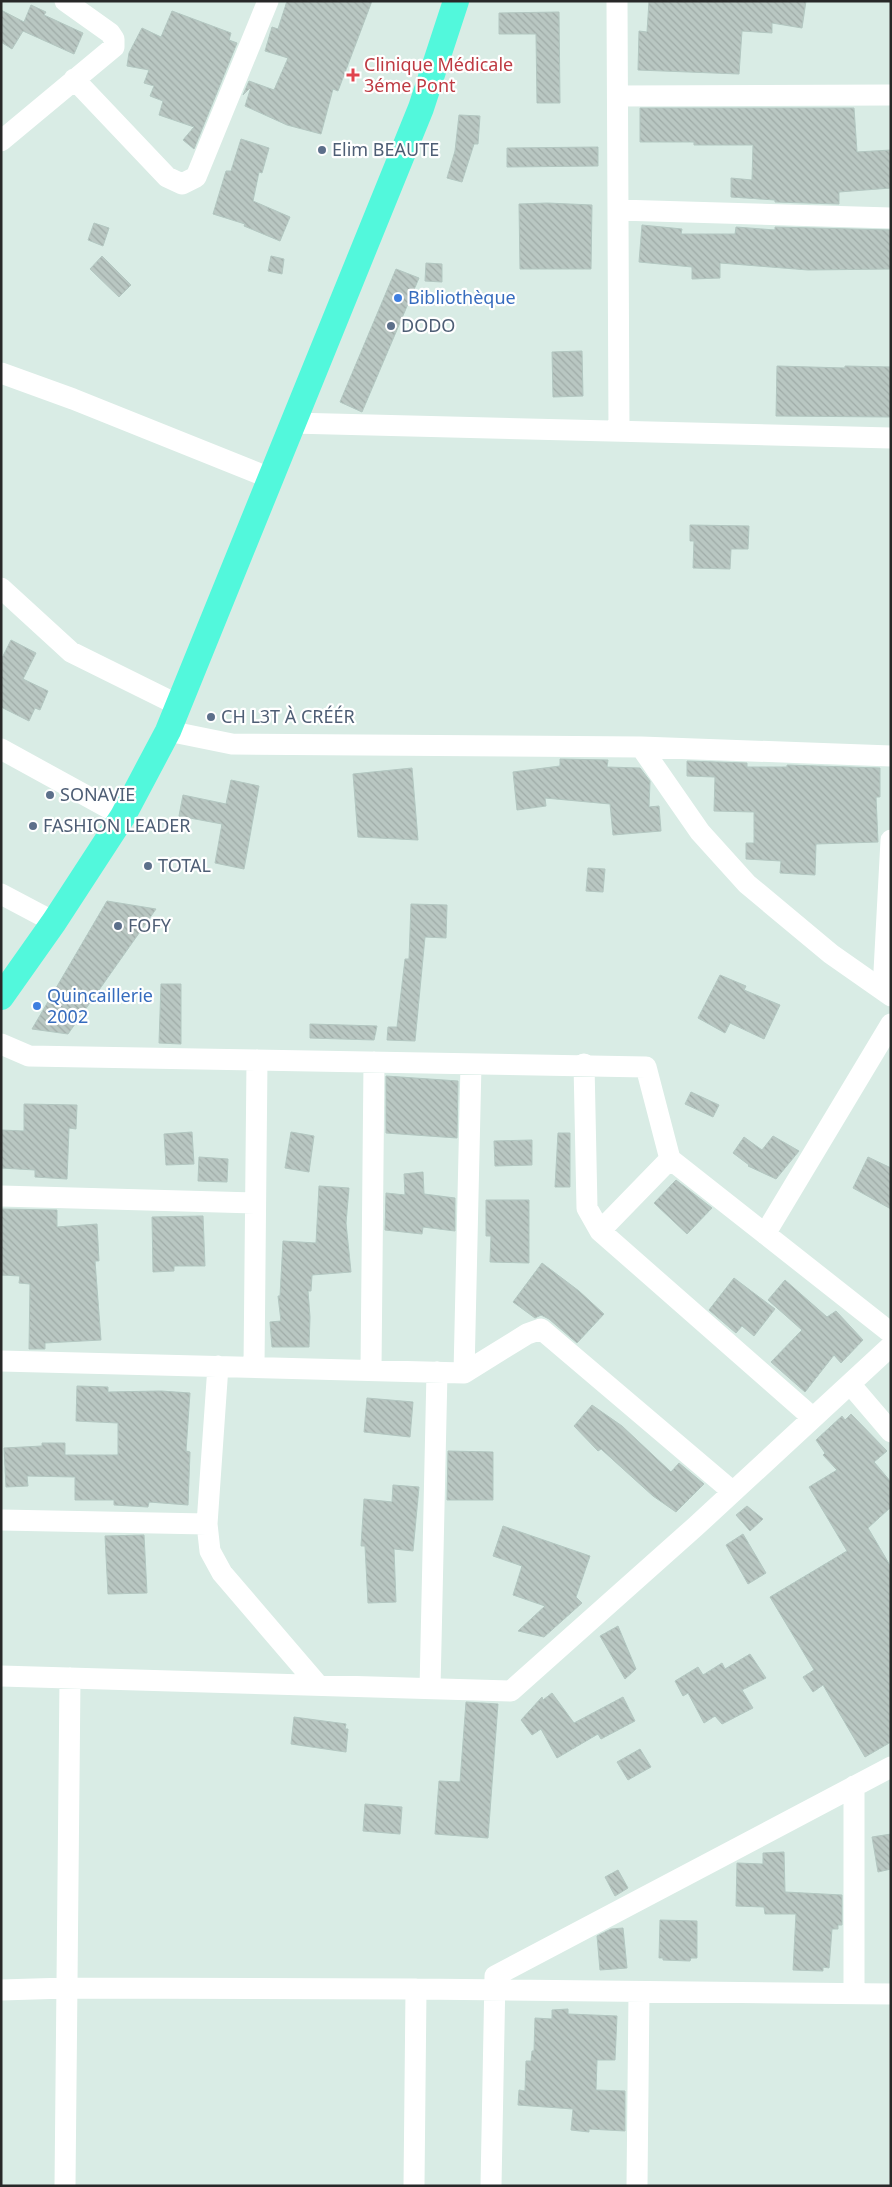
<svg xmlns="http://www.w3.org/2000/svg" width="892" height="2187" viewBox="0 0 892 2187" font-family="'Noto Sans',sans-serif">
	<style>
		.building { fill: url(#building-back-hatch); stroke: #b3c7c1 }
		.lines { fill: none; stroke-linecap: round; stroke-linejoin: round }
		.minor { stroke: #fff; stroke-width: 21 }
		.major { stroke: #52f8dc; stroke-width: 26 }
		.health-dot { fill: #e0444e; stroke: #fff; stroke-width: 2 }
		.service-dot { fill: #5c6f8a; stroke: #fff; stroke-width: 2 }
		.shop-dot { fill: #3f7fe0; stroke: #fff; stroke-width: 2 }
		.labels { text-anchor: middle; stroke-width: 4.5; stroke-linejoin: round; paint-order: stroke }
		.health-label { font-size: 18px; fill: #be3a42; stroke: #fff; text-anchor: start }
		.service-label { font-size: 18px; fill: #4e5e75; stroke: #fff; text-anchor: start }
		.shop-label { font-size: 18px; fill: #366cbe; stroke: #fff; text-anchor: start }
	</style>
	<defs>
		<pattern id="building-back-hatch" width="6" height="6" patternUnits="userSpaceOnUse" patternTransform="scale(1.25)"><rect width="6" height="6" fill="#b9c7c2"/><path d="M-1 5l2 2M0 0l6 6M5-1l2 2" fill="none" stroke="#9faba7"/></pattern>
	</defs>
	<rect width="100%" height="100%" fill="#d9ece5"/>
	<!-- building -->
	<path class="building" d="M 287,1 L 372,1 L 338,91 L 333,89 L 321,134 L 287,125 L 245,106 L 251,87 L 243,95 L 249,81 L 274,90 L 288,58 L 265,51 L 272,27 L 278,29 Z
		M 649,1 L 806,1 L 802,28 L 772,23 L 772,33 L 742,31 L 739,74 L 638,70 L 639,31 L 647,32 Z
		M 31,5 L 46,12 L 44,15 L 83,33 L 74,54 L 23,31 L 12,49 L 1,42 L 1,10 L 24,22 Z
		M 172,11 L 231,33 L 229,40 L 237,43 L 194,149 L 183,140 L 194,127 L 159,115 L 163,101 L 150,96 L 154,86 L 144,83 L 149,70 L 127,66 L 129,53 L 142,28 L 161,37 Z
		M 559,12 L 560,103 L 537,103 L 536,34 L 499,34 L 499,13 Z
		M 640,108 L 854,108 L 857,152 L 891,150 L 891,188 L 839,192 L 839,204 L 775,202 L 775,200 L 731,197 L 731,178 L 752,180 L 753,145 L 694,145 L 694,142 L 640,142 Z
		M 459,115 L 480,116 L 478,144 L 474,144 L 462,182 L 447,178 L 455,151 Z
		M 241,139 L 269,148 L 262,173 L 259,172 L 253,201 L 290,217 L 280,241 L 244,226 L 245,224 L 213,214 L 226,171 L 231,171 Z
		M 598,147 L 598,166 L 507,167 L 507,148 Z
		M 547,203 L 592,205 L 591,269 L 520,269 L 519,204 Z
		M 94,223 L 109,228 L 103,246 L 88,240 Z
		M 642,225 L 682,229 L 681,234 L 735,234 L 736,227 L 775,230 L 775,227 L 891,230 L 891,269 L 808,270 L 720,263 L 720,278 L 692,279 L 692,267 L 639,262 Z
		M 102,256 L 131,285 L 119,297 L 90,269 Z
		M 271,256 L 284,259 L 282,274 L 268,271 Z
		M 426,263 L 442,264 L 442,282 L 425,281 Z
		M 396,269 L 419,278 L 362,412 L 340,402 Z
		M 582,351 L 583,396 L 553,397 L 552,352 Z
		M 777,366 L 845,368 L 845,366 L 891,367 L 891,417 L 776,416 Z
		M 690,525 L 749,526 L 748,549 L 731,549 L 730,569 L 693,568 L 694,541 L 690,541 Z
		M 11,640 L 36,653 L 23,679 L 48,691 L 40,710 L 35,708 L 29,721 L 1,707 L 1,660 Z
		M 560,759 L 608,760 L 607,767 L 640,768 L 650,781 L 649,807 L 659,806 L 661,831 L 613,835 L 610,804 L 545,798 L 546,806 L 517,810 L 513,772 L 560,766 Z
		M 687,761 L 747,763 L 747,767 L 787,767 L 787,765 L 880,768 L 880,797 L 876,797 L 878,842 L 816,844 L 815,875 L 780,873 L 781,861 L 746,859 L 746,843 L 754,843 L 754,812 L 714,811 L 715,777 L 687,776 Z
		M 412,768 L 418,840 L 358,837 L 353,774 Z
		M 231,780 L 259,786 L 244,869 L 215,863 L 222,824 L 179,816 L 183,795 L 226,804 Z
		M 588,868 L 605,869 L 603,892 L 586,891 Z
		M 107,901 L 156,909 L 68,1034 L 32,1029 Z
		M 411,904 L 447,905 L 446,938 L 425,937 L 415,1041 L 387,1040 L 388,1027 L 397,1027 L 405,959 L 409,959 Z
		M 720,975 L 746,986 L 744,990 L 780,1005 L 764,1039 L 730,1023 L 725,1033 L 698,1018 Z
		M 161,984 L 181,984 L 181,1044 L 159,1043 Z
		M 310,1024 L 377,1026 L 374,1040 L 310,1038 Z
		M 386,1076 L 458,1081 L 457,1138 L 386,1133 Z
		M 691,1092 L 719,1105 L 713,1117 L 685,1104 Z
		M 24,1104 L 77,1105 L 76,1129 L 69,1128 L 67,1179 L 35,1177 L 35,1170 L 1,1168 L 1,1130 L 24,1131 Z
		M 192,1132 L 194,1164 L 166,1165 L 164,1134 Z
		M 291,1132 L 314,1136 L 309,1172 L 285,1168 Z
		M 558,1133 L 570,1133 L 570,1187 L 555,1187 Z
		M 773,1136 L 799,1151 L 776,1179 L 748,1166 L 749,1165 L 733,1153 L 744,1137 L 762,1150 Z
		M 532,1140 L 532,1165 L 495,1166 L 494,1141 Z
		M 199,1157 L 228,1159 L 227,1182 L 198,1181 Z
		M 868,1157 L 891,1168 L 891,1209 L 853,1188 Z
		M 423,1172 L 424,1194 L 455,1198 L 455,1231 L 423,1227 L 422,1234 L 385,1230 L 386,1193 L 405,1195 L 404,1174 Z
		M 676,1180 L 712,1208 L 687,1234 L 654,1203 Z
		M 319,1186 L 349,1188 L 346,1223 L 351,1272 L 312,1275 L 311,1291 L 308,1291 L 310,1317 L 309,1347 L 272,1347 L 270,1322 L 281,1321 L 278,1296 L 280,1296 L 283,1241 L 316,1243 Z
		M 486,1200 L 529,1200 L 529,1263 L 490,1262 L 491,1236 L 486,1236 Z
		M 1,1209 L 57,1210 L 57,1227 L 97,1224 L 99,1261 L 95,1261 L 101,1340 L 45,1343 L 45,1349 L 29,1349 L 30,1284 L 19,1283 L 20,1276 L 1,1275 Z
		M 203,1216 L 205,1266 L 174,1266 L 174,1271 L 153,1272 L 152,1217 Z
		M 542,1263 L 579,1291 L 604,1314 L 577,1343 L 549,1319 L 541,1315 L 535,1318 L 513,1302 Z
		M 734,1278 L 775,1309 L 754,1336 L 742,1326 L 736,1333 L 709,1310 Z
		M 785,1280 L 827,1317 L 836,1311 L 863,1340 L 841,1363 L 834,1355 L 805,1392 L 771,1362 L 802,1330 L 768,1300 Z
		M 77,1386 L 108,1387 L 108,1392 L 161,1391 L 190,1393 L 186,1451 L 190,1452 L 188,1505 L 149,1502 L 148,1507 L 114,1505 L 114,1500 L 75,1500 L 75,1477 L 27,1476 L 28,1486 L 6,1487 L 4,1448 L 42,1446 L 42,1443 L 65,1443 L 65,1455 L 118,1455 L 118,1423 L 76,1421 Z
		M 367,1398 L 413,1402 L 410,1437 L 364,1432 Z
		M 592,1405 L 622,1426 L 671,1472 L 679,1463 L 704,1484 L 676,1512 L 653,1496 L 601,1449 L 598,1451 L 574,1426 Z
		M 851,1414 L 887,1451 L 874,1462 L 891,1482 L 891,1507 L 868,1528 L 891,1567 L 891,1742 L 865,1757 L 823,1685 L 813,1692 L 803,1677 L 814,1670 L 770,1597 L 847,1551 L 809,1487 L 837,1470 L 823,1455 L 825,1453 L 816,1440 L 842,1416 L 845,1420 Z
		M 448,1451 L 493,1452 L 493,1500 L 447,1500 Z
		M 393,1485 L 419,1487 L 413,1551 L 394,1549 L 396,1602 L 368,1603 L 365,1546 L 361,1546 L 364,1499 L 392,1502 Z
		M 747,1506 L 763,1519 L 750,1531 L 736,1515 Z
		M 503,1526 L 590,1556 L 576,1597 L 582,1603 L 544,1637 L 518,1631 L 545,1606 L 513,1595 L 522,1566 L 493,1556 Z
		M 743,1534 L 766,1573 L 748,1584 L 726,1545 Z
		M 144,1535 L 147,1593 L 108,1594 L 105,1536 Z
		M 618,1626 L 636,1669 L 625,1679 L 600,1636 Z
		M 750,1654 L 766,1678 L 742,1690 L 753,1708 L 722,1724 L 715,1716 L 704,1723 L 688,1693 L 683,1696 L 675,1681 L 698,1667 L 703,1675 L 722,1663 L 725,1669 Z
		M 552,1693 L 574,1723 L 623,1697 L 635,1721 L 601,1739 L 598,1734 L 557,1758 L 541,1729 L 532,1735 L 521,1720 L 542,1697 L 543,1700 Z
		M 466,1702 L 498,1704 L 488,1838 L 435,1834 L 439,1781 L 460,1782 Z
		M 294,1717 L 346,1724 L 345,1729 L 348,1729 L 346,1752 L 291,1744 Z
		M 640,1749 L 651,1767 L 628,1780 L 617,1762 Z
		M 365,1804 L 402,1807 L 400,1834 L 363,1831 Z
		M 891,1834 L 891,1869 L 878,1872 L 872,1837 Z
		M 784,1852 L 785,1892 L 842,1895 L 842,1925 L 838,1925 L 838,1929 L 832,1929 L 829,1968 L 823,1967 L 823,1971 L 793,1970 L 796,1914 L 765,1914 L 764,1907 L 736,1906 L 737,1863 L 763,1864 L 763,1853 Z
		M 618,1870 L 628,1888 L 615,1896 L 605,1877 Z
		M 660,1920 L 697,1921 L 697,1958 L 691,1958 L 690,1961 L 663,1960 L 663,1958 L 659,1958 Z
		M 623,1928 L 627,1968 L 600,1970 L 597,1936 L 611,1929 Z
		M 568,2009 L 568,2014 L 617,2016 L 615,2060 L 597,2060 L 596,2090 L 625,2091 L 625,2131 L 589,2129 L 589,2132 L 571,2130 L 573,2109 L 518,2105 L 519,2090 L 525,2091 L 526,2061 L 531,2061 L 532,2051 L 534,2051 L 535,2018 L 552,2019 L 552,2010 Z"/>
	<g class="lines">
		<!-- minor -->
		<path class="minor" d="M 617,1 L 619,431
			M 74,79 L 167,177 L 182,184 L 196,177 L 268,1
			M 618,96 L 891,95
			M 1,141 L 114,47 L 114,39 L 110,33 L 65,1
			M 618,210 L 891,218
			M 1,373 L 73,399 L 270,478
			M 292,423 L 891,438
			M 1,588 L 71,652 L 178,705
			M 168,731 L 232,744 L 641,747 L 700,832 L 747,884 L 831,954 L 891,996
			M 641,747 L 891,756
			M 1,749 L 123,816
			M 1,894 L 54,922
			M 883,990 L 891,840
			M 1,1044 L 29,1056 L 646,1067 L 670,1159 L 600,1231
			M 584,1064 L 587,1208 L 600,1231 L 813,1418
			M 670,1159 L 891,1333
			M 1,1196 L 255,1203
			M 765,1234 L 891,1024
			M 1,1361 L 464,1373 L 527,1334 L 541,1329 L 733,1492
			M 218,1366 L 207,1524 L 210,1551 L 222,1573 L 318,1685
			M 254,1367 L 257,1060
			M 371,1370 L 374,1062
			M 464,1373 L 471,1064
			M 850,1384 L 891,1432
			M 1,1520 L 207,1524
			M 1,1676 L 511,1691 L 695,1527 L 891,1346
			M 430,1689 L 437,1372
			M 1,1990 L 67,1988 L 416,1989 L 891,1994
			M 854,1994 L 854,1786
			M 65,2186 L 70,1678
			M 414,2186 L 416,1989
			M 491,2186 L 495,1976 L 891,1767
			M 637,2186 L 639,1992"/>
		<!-- major -->
		<path class="major" d="M 1,997 L 54,922 L 123,816 L 168,731 L 421,108 L 456,1"/>
	</g>
	<!-- markers -->
	<path class="health-dot" d="M350.5 67.5h5v5h5v5h-5v5h-5v-5h-5v-5h5z"/>
	<g class="service-dot">
		<circle cx="322" cy="150" r="5"/>
		<circle cx="391" cy="326" r="5"/>
		<circle cx="211" cy="717" r="5"/>
		<circle cx="50" cy="795" r="5"/>
		<circle cx="33" cy="826" r="5"/>
		<circle cx="148" cy="866" r="5"/>
		<circle cx="118" cy="926" r="5"/>
	</g>
	<g class="shop-dot">
		<circle cx="398" cy="298" r="5"/>
		<circle cx="37" cy="1006" r="5"/>
	</g>
	<g class="labels">
		<!-- health labels -->
		<g class="health-label">
			<text x="364" y="71">Clinique Médicale<tspan x="364" dy="21">3éme Pont</tspan></text>
		</g>
		<!-- service labels -->
		<g class="service-label">
			<text x="332" y="156">Elim BEAUTE</text>
			<text x="401" y="332">DODO</text>
			<text x="221" y="723">CH L3T À CRÉÉR</text>
			<text x="60" y="801">SONAVIE</text>
			<text x="43" y="832">FASHION LEADER</text>
			<text x="158" y="872">TOTAL</text>
			<text x="128" y="932">FOFY</text>
		</g>
		<!-- shop labels -->
		<g class="shop-label">
			<text x="408" y="304">Bibliothèque</text>
			<text x="47" y="1002">Quincaillerie<tspan x="47" dy="21">2002</tspan></text>
		</g>
	</g>
	<!-- border -->
	<rect width="892" height="2187" fill="none" stroke="#282828" stroke-width="5"/>
</svg>
